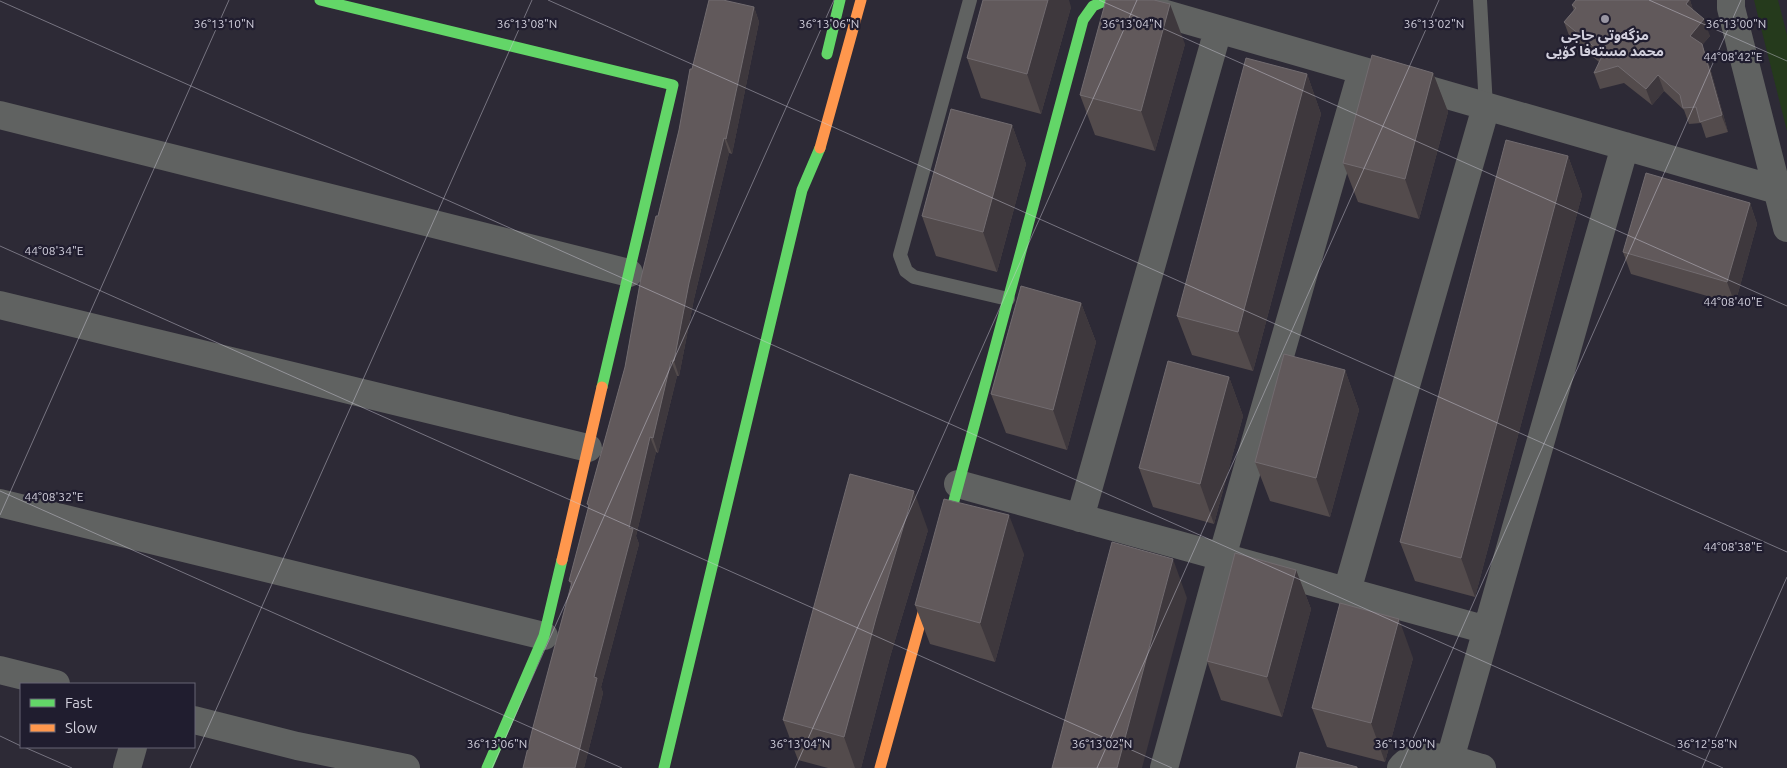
<svg xmlns="http://www.w3.org/2000/svg" width="1787" height="768" viewBox="0 0 1787 768" font-family="Ubuntu,'Noto Sans Arabic',sans-serif">
	<style>
		.green { fill: #253a1c }
		.lines { fill: none; stroke-linecap: round; stroke-linejoin: round }
		.lane { stroke: #606261; stroke-width: 14 }
		.street { stroke: #606261; stroke-width: 28 }
		.fast { stroke: #63d668; stroke-width: 11 }
		.slow { stroke: #ff974d; stroke-width: 11 }
		.wall { fill: #534b4c }
		.shaded-wall { fill: #3e383d }
		.building { fill: #61595b; stroke: #726c70 }
		.ticks { fill: none; stroke: #d1cfdc; stroke-width: 1; stroke-opacity: 0.45 }
		.poi-dot { fill: #9895a2; stroke: #201d2f; stroke-width: 2 }
		.labels { text-anchor: middle; stroke-width: 4.5; stroke-linejoin: round; paint-order: stroke }
		.poi-label { font-size: 14px; font-weight: bold; fill: #d1cfdc; stroke: #201d2f }
		.ticks-label { font-size: 12px; text-anchor: middle; fill: #d1cfdc; stroke: #201d2f; stroke-width: 4.5; stroke-linejoin: round; paint-order: stroke }
	</style>
	<rect width="100%" height="100%" fill="#2d2a36"/>
	<!-- green -->
	<path class="green" d="M 1754,0 L 1778,0 L 1787,35 L 1787,131 Z"/>
	<g class="lines">
		<!-- lane -->
		<path class="lane" d="M 970,0 L 900,255 L 906,271 L 914,277 L 1008,299
			M 1480,0 L 1486,107"/>
		<!-- street -->
		<path class="street" d="M 1731,0 L 1731,8 L 1787,228
			M 1138,6 L 1777,190
			M 0,115 L 629,273
			M 0,305 L 588,448
			M 958,484 L 1487,630
			M 0,503 L 544,636
			M 1080,518 L 1218,30
			M 1347,591 L 1486,107
			M 0,670 L 56,684
			M 194,720 L 297,746 L 406,768
			M 1450,759 L 1625,146
			M 127,768 L 133,747
			M 1164,768 L 1222,557 L 1362,71
			M 1401,768 C 1417,746 1460,762 1482,768"/>
		<!-- fast -->
		<path class="fast" d="M 320,0 L 673,85 L 602,387
			M 827,54 L 840,0
			M 944,538 L 1083,20 L 1093,6 L 1107,0
			M 487,768 L 544,636 L 562,560
			M 664,768 L 802,190 L 820,148"/>
		<!-- slow -->
		<path class="slow" d="M 820,148 L 861,0
			M 562,560 L 602,387
			M 880,768 L 931,584"/>
	</g>
	<!-- wall -->
	<path class="wall" d="M 1690,0 L 1693,10 L 1710,36 L 1702,45 L 1708,61 L 1728,132 L 1706,138 L 1701,123 L 1689,124 L 1684,110 L 1664,91 L 1652,105 L 1624,83 L 1600,89 L 1594,73 L 1599,62 L 1570,38 L 1564,22 L 1574,11 L 1572,5 Z
		M 754,7 L 759,22 L 732,154 L 729,153 L 694,299 L 679,376 L 677,376 L 658,453 L 656,452 L 636,536 L 639,544 L 601,687 L 603,693 L 584,768 L 523,768 L 571,585 L 569,581 L 589,507 L 587,504 L 625,367 L 658,216 L 679,130 L 692,69 Z
		M 1071,7 L 1041,114 L 981,98 L 967,58 Z
		M 1185,44 L 1155,151 L 1095,135 L 1080,95 Z
		M 1433,73 L 1448,112 L 1419,219 L 1358,202 L 1343,163 Z
		M 1307,74 L 1321,114 L 1253,371 L 1192,355 L 1177,316 Z
		M 1012,125 L 1026,164 L 997,272 L 936,256 L 922,216 Z
		M 1568,156 L 1582,195 L 1475,597 L 1415,581 L 1400,542 Z
		M 1750,203 L 1757,224 L 1735,304 L 1631,274 L 1623,252 Z
		M 1081,303 L 1096,342 L 1067,450 L 1006,433 L 991,394 Z
		M 1345,370 L 1359,410 L 1330,517 L 1270,501 L 1255,462 Z
		M 1229,377 L 1243,416 L 1214,524 L 1153,507 L 1139,468 Z
		M 928,530 L 890,657 L 861,768 L 828,768 L 798,760 L 783,720 Z
		M 1024,554 L 995,662 L 930,644 L 915,605 Z
		M 1296,570 L 1311,609 L 1282,717 L 1221,700 L 1207,661 Z
		M 1413,658 L 1385,762 L 1327,747 L 1312,708 Z"/>
	<!-- shaded-wall -->
	<path class="shaded-wall" d="M 1048,0 L 1069,0 L 1071,7 L 1041,114 L 1027,74 Z
		M 1690,0 L 1695,16 L 1686,4 Z
		M 1170,4 L 1185,44 L 1155,151 L 1141,111 Z
		M 754,7 L 759,22 L 732,154 L 726,139 Z
		M 1704,19 L 1710,36 L 1702,45 L 1708,61 L 1728,132 L 1690,36 Z
		M 1433,73 L 1448,112 L 1419,219 L 1405,179 Z
		M 1307,74 L 1321,114 L 1253,371 L 1238,332 Z
		M 1658,75 L 1664,91 L 1652,105 L 1646,89 Z
		M 1012,125 L 1026,164 L 997,272 L 983,232 Z
		M 724,138 L 729,153 L 694,299 L 679,376 L 674,361 L 689,283 Z
		M 1568,156 L 1582,195 L 1475,597 L 1461,558 Z
		M 1750,203 L 1757,224 L 1735,304 L 1727,282 Z
		M 1081,303 L 1096,342 L 1067,450 L 1053,410 Z
		M 671,361 L 677,376 L 658,453 L 653,438 Z
		M 1345,370 L 1359,410 L 1330,517 L 1316,478 Z
		M 1229,377 L 1243,416 L 1214,524 L 1200,484 Z
		M 650,437 L 656,452 L 636,536 L 639,544 L 601,687 L 603,693 L 584,768 L 575,768 L 594,677 Z
		M 914,491 L 928,530 L 890,657 L 861,768 L 855,768 L 844,737 L 876,618 Z
		M 1009,515 L 1024,554 L 995,662 L 980,623 Z
		M 1173,559 L 1187,598 L 1142,768 L 1117,768 Z
		M 1296,570 L 1311,609 L 1282,717 L 1267,677 Z
		M 1399,619 L 1413,658 L 1385,762 L 1371,723 Z"/>
	<!-- building -->
	<path class="building" d="M 709,0 L 723,0 L 754,7 L 726,139 L 724,138 L 689,283 L 674,361 L 671,361 L 653,438 L 650,437 L 629,528 L 633,529 L 594,677 L 597,678 L 575,768 L 523,768 L 532,731 L 572,582 L 569,581 L 589,505 L 587,504 L 625,367 L 641,278 L 656,216 L 658,216 L 679,130 L 690,69 L 692,69 Z
		M 983,0 L 1048,0 L 1027,74 L 967,58 Z
		M 1106,0 L 1154,0 L 1170,4 L 1141,111 L 1080,95 Z
		M 1576,0 L 1689,0 L 1686,4 L 1704,19 L 1690,36 L 1702,44 L 1722,115 L 1700,122 L 1696,107 L 1683,108 L 1680,95 L 1658,75 L 1646,89 L 1618,66 L 1594,73 L 1603,54 L 1564,22 L 1576,8 L 1572,5 Z
		M 1372,55 L 1433,73 L 1405,179 L 1343,163 Z
		M 1246,58 L 1307,74 L 1238,332 L 1177,316 Z
		M 951,109 L 1012,125 L 983,232 L 922,216 Z
		M 1506,140 L 1568,156 L 1461,558 L 1400,542 Z
		M 1646,173 L 1750,203 L 1727,282 L 1623,252 Z
		M 1021,286 L 1081,303 L 1053,410 L 991,394 Z
		M 1284,354 L 1345,370 L 1316,478 L 1255,462 Z
		M 1168,361 L 1229,377 L 1200,484 L 1139,468 Z
		M 850,474 L 914,491 L 876,618 L 844,737 L 783,720 Z
		M 944,499 L 1009,515 L 980,623 L 915,605 Z
		M 1112,542 L 1173,559 L 1117,768 L 1052,768 Z
		M 1235,553 L 1296,570 L 1267,677 L 1207,661 Z
		M 1340,603 L 1399,619 L 1371,723 L 1312,708 Z
		M 1300,752 L 1357,767 L 1357,768 L 1296,768 Z"/>
	<!-- ticks -->
	<path class="ticks" d="M 548,0 L 1787,552M 1099,0 L 1787,306M 1649,0 L 1787,61M 0,1 L 1723,768M 0,246 L 1172,768M 0,491 L 622,768M 0,515 L 229,0M 0,736 L 21,746M 24,747 L 72,768M 190,768 L 532,0M 492,768 L 834,0M 795,768 L 1137,0M 1097,768 L 1439,0M 1400,768 L 1741,0M 1702,768 L 1787,577"/>
	<!-- markers -->
	<circle class="poi-dot" cx="1605" cy="19" r="5"/>
	<g class="labels">
		<!-- poi labels -->
		<g class="poi-label">
			<text x="1605" y="40">مزگەوتی حاجی<tspan x="1605" dy="16">محمد مستەفا کۆیی</tspan></text>
		</g>
	</g>
	<g class="ticks-label">
		<text x="224" y="28">36°13'10"N</text>
		<text x="527" y="28">36°13'08"N</text>
		<text x="829" y="28">36°13'06"N</text>
		<text x="1132" y="28">36°13'04"N</text>
		<text x="1434" y="28">36°13'02"N</text>
		<text x="1736" y="28">36°13'00"N</text>
		<text x="1733" y="61">44°08'42"E</text>
		<text x="54" y="255">44°08'34"E</text>
		<text x="1733" y="306">44°08'40"E</text>
		<text x="54" y="501">44°08'32"E</text>
		<text x="1733" y="551">44°08'38"E</text>
		<text x="497" y="748">36°13'06"N</text>
		<text x="800" y="748">36°13'04"N</text>
		<text x="1102" y="748">36°13'02"N</text>
		<text x="1405" y="748">36°13'00"N</text>
		<text x="1707" y="748">36°12'58"N</text>
	</g>
	<!-- legend -->
	<rect x="20" y="683" width="175" height="65" fill="#201d2f" stroke="#676474"/>
	<rect x="30" y="699" width="25" height="8" fill="#63d668" stroke="#676474"/>
	<text x="65" y="708" font-size="15" fill="#d1cfdc">Fast</text>
	<rect x="30" y="724" width="25" height="8" fill="#ff974d" stroke="#676474"/>
	<text x="65" y="733" font-size="15" fill="#d1cfdc">Slow</text>
</svg>
